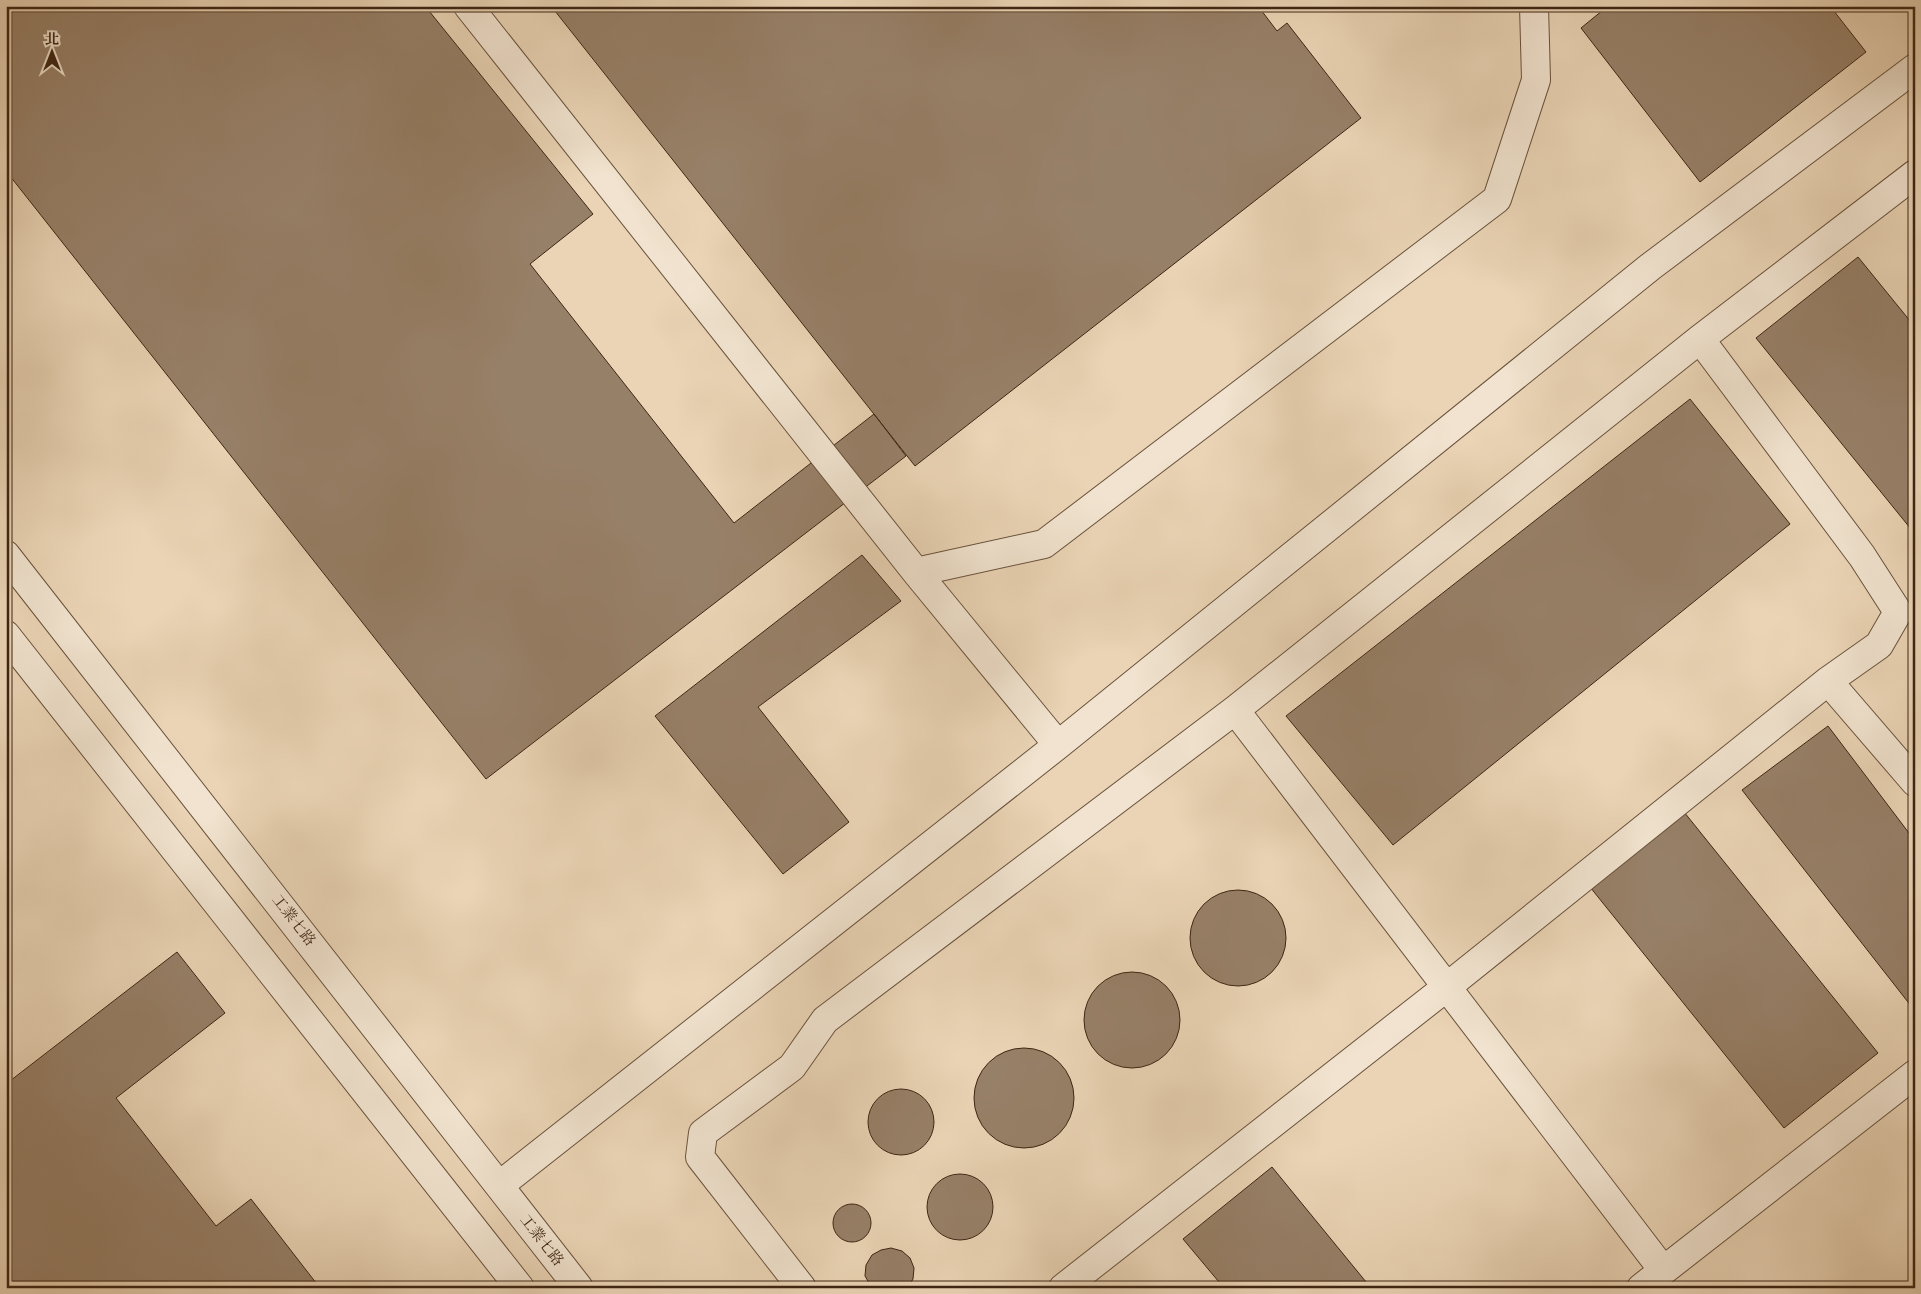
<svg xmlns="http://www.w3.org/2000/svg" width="1921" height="1294" viewBox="0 0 1921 1294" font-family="'IM FELL English','Noto Serif TC',serif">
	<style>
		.building { fill: #978068; stroke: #3e2614 }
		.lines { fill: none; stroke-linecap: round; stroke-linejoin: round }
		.minor-casing { stroke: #69523c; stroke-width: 30 }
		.minor { stroke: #f1e3cf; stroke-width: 28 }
		.labels { text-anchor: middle; stroke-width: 4; stroke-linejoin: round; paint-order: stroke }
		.street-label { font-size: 15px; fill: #3e2614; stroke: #f1e3cf }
	</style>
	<rect width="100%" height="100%" fill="#ead4b5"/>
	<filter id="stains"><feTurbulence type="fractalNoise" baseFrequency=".004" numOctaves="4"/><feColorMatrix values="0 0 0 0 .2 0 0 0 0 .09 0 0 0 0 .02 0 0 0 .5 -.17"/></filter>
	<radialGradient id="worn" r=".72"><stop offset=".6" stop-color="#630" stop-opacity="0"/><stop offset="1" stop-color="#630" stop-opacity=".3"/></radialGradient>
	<!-- building -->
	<path class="building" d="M 10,6 L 425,6 L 593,214 L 530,264 L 734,523 L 874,414 L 906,456 L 486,779 L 6,171 L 6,9 Z
		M 551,6 L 1258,6 L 1277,31 L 1287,23 L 1361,118 L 915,466 Z
		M 1608,6 L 1830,6 L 1866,52 L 1700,182 L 1581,28 Z
		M 1858,257 L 1915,327 L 1915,534 L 1756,338 Z
		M 1690,399 L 1790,524 L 1393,845 L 1286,716 Z
		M 862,555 L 901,601 L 758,707 L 849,822 L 783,874 L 655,716 Z
		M 1828,726 L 1915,841 L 1915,1011 L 1742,790 Z
		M 1684,812 L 1878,1053 L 1784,1128 L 1590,887 Z
		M1190 938a48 48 0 1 1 96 0a48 48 0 1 1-96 0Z
		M 177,952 L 225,1013 L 116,1098 L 216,1226 L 251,1199 L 320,1288 L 6,1288 L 6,1084 Z
		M1084 1020a48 48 0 1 1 96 0a48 48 0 1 1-96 0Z
		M974 1098a50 50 0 1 1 100 0a50 50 0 1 1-100 0Z
		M868 1122a33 33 0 1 1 66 0a33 33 0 1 1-66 0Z
		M 1272,1167 L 1371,1288 L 1224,1288 L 1183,1239 Z
		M927 1207a33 33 0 1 1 66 0a33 33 0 1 1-66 0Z
		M833 1223a19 19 0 1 1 38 0a19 19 0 1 1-38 0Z
		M 891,1248 L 902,1251 L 910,1258 L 914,1268 L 913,1279 L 908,1288 L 872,1288 L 865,1276 L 866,1265 L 872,1255 L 881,1250 Z"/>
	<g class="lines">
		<!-- minor casing -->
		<g class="minor-casing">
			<path id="minor" d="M 468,6 L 916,572 L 1044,544 L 1497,199 L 1536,80 L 1534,6
				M 6,555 L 579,1288
				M 916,572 L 1058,745
				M 6,635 L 520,1288
				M 1828,681 L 1915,782
				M 500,1185 L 1058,745 L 1650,267 L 1915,68
				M 1663,1270 L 1235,710 L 1700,339 L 1915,174
				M 802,1288 L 700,1157 L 703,1133 L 792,1067 L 825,1020 L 1235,710
				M 1063,1288 L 1448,986 L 1828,681 L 1879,645 L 1898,612 L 1862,556 L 1700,339
				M 1641,1288 L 1915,1074"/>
		</g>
		<!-- minor -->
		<use href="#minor" class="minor"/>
	</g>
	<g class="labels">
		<!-- street labels -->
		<g class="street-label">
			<text transform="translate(294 920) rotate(52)" y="5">工業七路</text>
			<text transform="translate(542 1240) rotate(52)" y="5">工業七路</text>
		</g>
	</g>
	<!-- margin -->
	<rect width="1921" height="1294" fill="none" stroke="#ead4b5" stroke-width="25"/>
	<rect x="8" y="8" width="1906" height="1279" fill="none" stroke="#3e2614" stroke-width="2.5"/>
	<rect x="12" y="12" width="1896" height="1269" fill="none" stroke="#3e2614"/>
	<!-- north arrow -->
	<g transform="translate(52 52)" stroke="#f1e3cf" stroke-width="4" paint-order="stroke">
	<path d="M0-4L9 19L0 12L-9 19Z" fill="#3e2614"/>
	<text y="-8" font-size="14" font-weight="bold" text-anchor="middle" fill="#3e2614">北</text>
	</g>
	<rect width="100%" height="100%" filter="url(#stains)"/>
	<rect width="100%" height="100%" fill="url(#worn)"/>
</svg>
